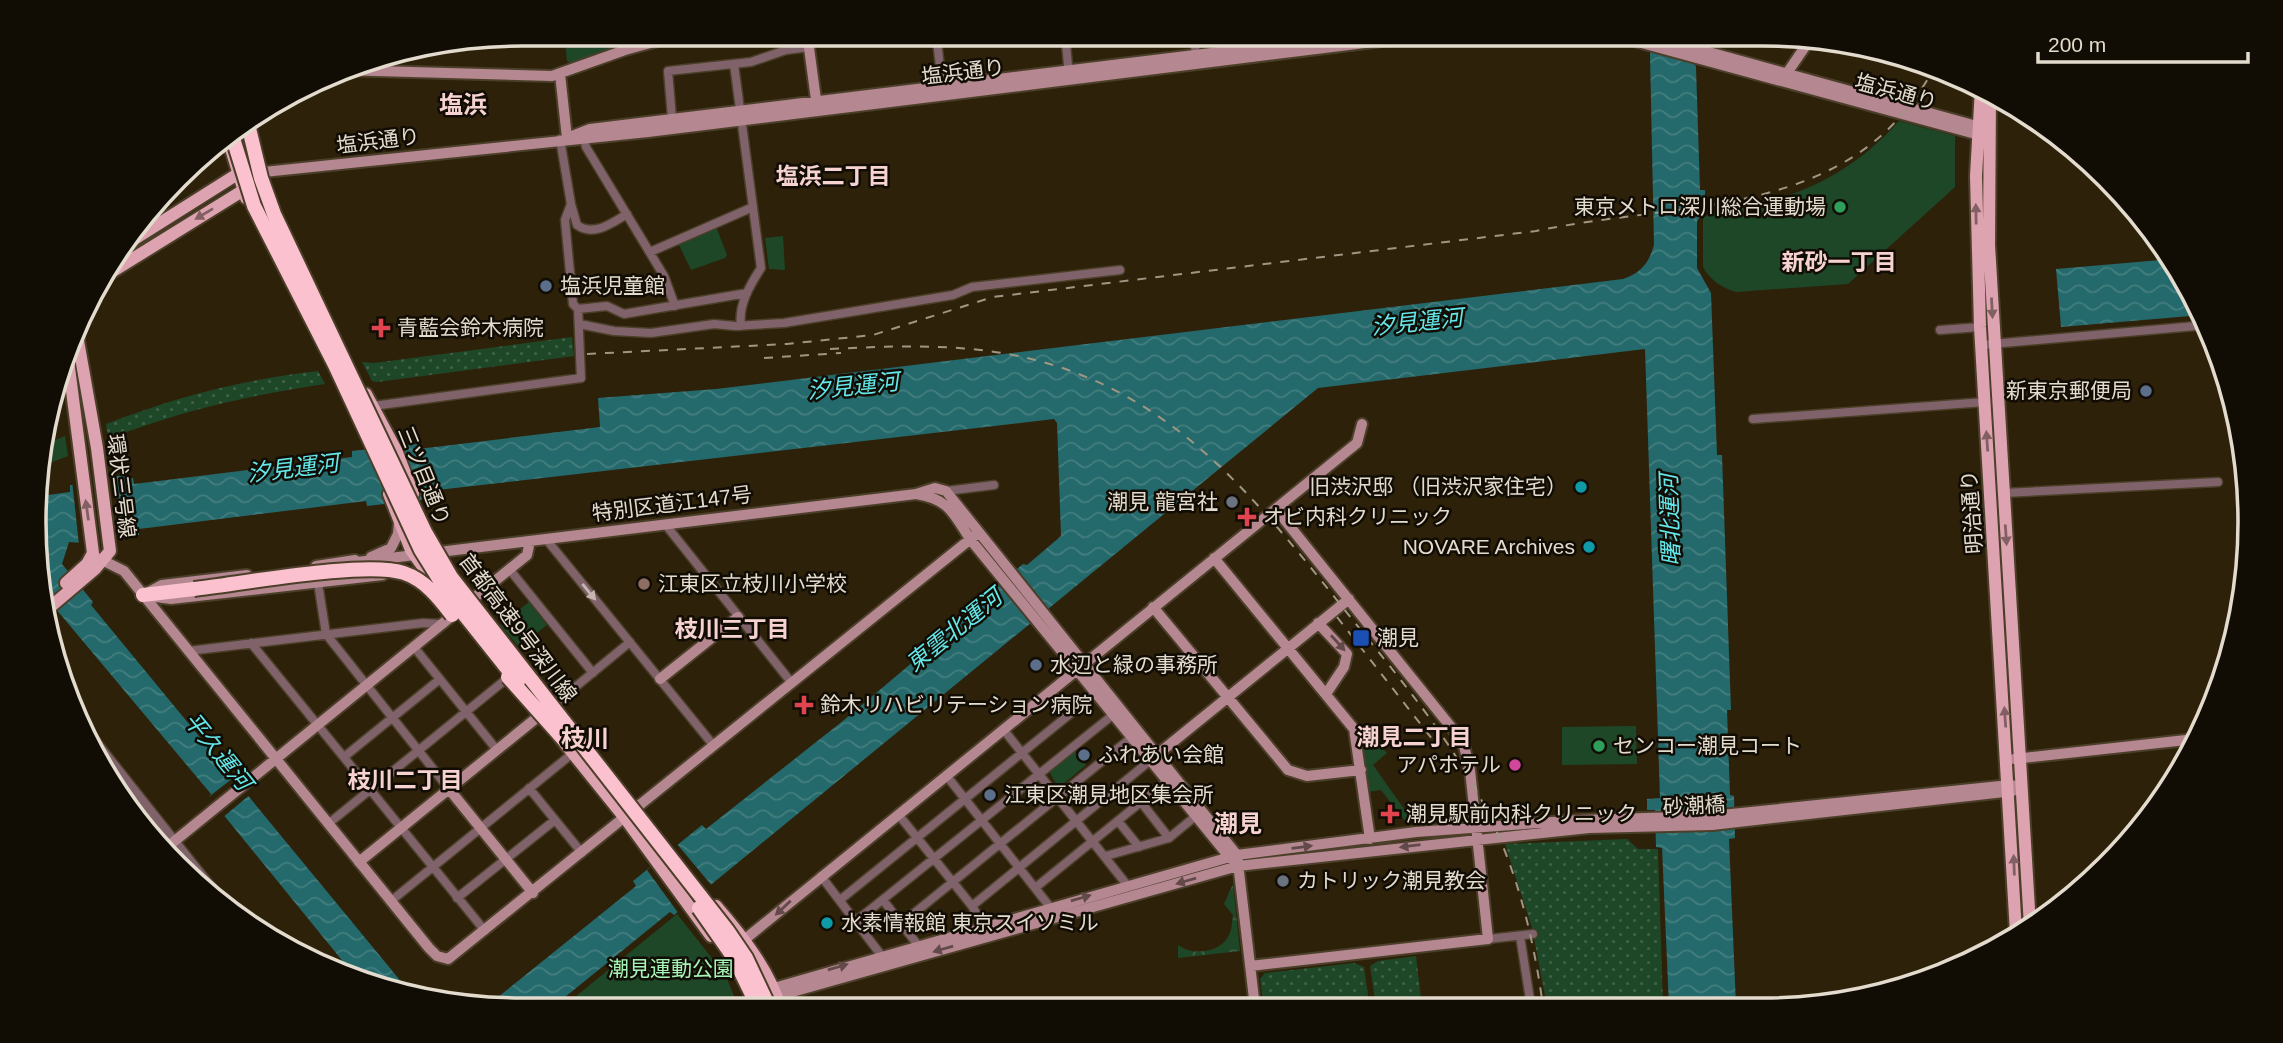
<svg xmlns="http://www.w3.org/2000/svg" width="2283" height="1043" viewBox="0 0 2283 1043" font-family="Helvetica,'Noto Sans JP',sans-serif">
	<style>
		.grass { fill: url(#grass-dots) }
		.forest { fill: url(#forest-crowns) }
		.park { fill: #1e4728 }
		.water { fill: url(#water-waves) }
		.pier { fill: #2e210a }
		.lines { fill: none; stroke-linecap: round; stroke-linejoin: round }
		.street-casing { stroke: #4b3f29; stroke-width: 11 }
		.secondary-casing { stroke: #4b3f29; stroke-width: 14 }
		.primary-casing { stroke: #4b3f29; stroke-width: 16 }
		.highway-casing { stroke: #4b3f29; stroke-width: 18 }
		.street { stroke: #80636a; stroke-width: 8 }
		.secondary { stroke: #b58791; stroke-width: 10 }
		.primary { stroke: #dea3b0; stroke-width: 12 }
		.highway { stroke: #fbc1ce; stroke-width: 14 }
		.rail { stroke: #9f9684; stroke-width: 2; stroke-dasharray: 9 9; stroke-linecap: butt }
		.highway-bridge-casing { stroke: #4b3f29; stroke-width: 18; stroke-linecap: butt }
		.highway-bridge { stroke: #fbc1ce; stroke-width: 14 }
		.oneway { fill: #825f63 }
		.oneway2 { fill: #c5b7af }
		.oneway3 { fill: #634a4a }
		.leisure-dot { fill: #2e9e5b; stroke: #110c04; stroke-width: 2.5 }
		.service-dot { fill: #5c6f8a; stroke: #110c04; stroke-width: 2.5 }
		.health-dot { fill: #e0444e; stroke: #110c04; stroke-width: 2.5 }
		.culture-dot { fill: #0f9aa8; stroke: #110c04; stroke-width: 2.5 }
		.worship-dot { fill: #6b7280; stroke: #110c04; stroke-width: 2.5 }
		.education-dot { fill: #8d6e63; stroke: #110c04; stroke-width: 2.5 }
		.transit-dot { fill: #1a4fb4; stroke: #110c04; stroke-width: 2.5 }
		.hotel-dot { fill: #d1479c; stroke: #110c04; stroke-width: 2.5 }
		.labels { text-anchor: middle; stroke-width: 5; stroke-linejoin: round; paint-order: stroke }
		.street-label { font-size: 21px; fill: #e3dbcd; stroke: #110c04 }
		.poi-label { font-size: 21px; fill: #e3dbcd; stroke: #110c04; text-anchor: start }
		.park-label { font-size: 21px; fill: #a6f4b5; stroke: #110c04 }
		.neighbourhood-label { font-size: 23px; font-weight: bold; fill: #f6d3d1; stroke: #110c04 }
		.water-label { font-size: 23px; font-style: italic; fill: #63e7ea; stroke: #110c04 }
		.quarter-label { font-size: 24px; font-weight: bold; fill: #f6d3d1; stroke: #110c04 }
		.rim { fill: none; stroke: #e3dbcd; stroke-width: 3.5 }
	</style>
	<defs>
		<pattern id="grass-dots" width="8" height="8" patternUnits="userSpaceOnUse" patternTransform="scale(1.75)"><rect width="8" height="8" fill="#1e4728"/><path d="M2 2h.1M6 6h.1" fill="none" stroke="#3f6146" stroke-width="1.8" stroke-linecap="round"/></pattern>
		<pattern id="forest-crowns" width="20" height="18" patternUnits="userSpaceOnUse" patternTransform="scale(1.75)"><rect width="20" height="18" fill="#1e4728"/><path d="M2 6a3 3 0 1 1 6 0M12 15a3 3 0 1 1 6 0" fill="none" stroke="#3f6146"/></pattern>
		<pattern id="water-waves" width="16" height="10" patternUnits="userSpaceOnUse" patternTransform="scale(1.75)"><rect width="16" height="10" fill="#24696b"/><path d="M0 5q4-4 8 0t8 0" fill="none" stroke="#447e7f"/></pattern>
	</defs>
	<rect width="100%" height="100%" fill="#2e210a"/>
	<!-- grass -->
	<path class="grass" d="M 572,337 L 574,356 L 377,382 L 372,381 L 362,362 L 374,363 Z
		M 318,371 L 325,384 C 250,395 179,411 108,439 L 106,424 C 176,397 244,379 318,371 Z
		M 1627,839 L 1638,849 L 1658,849 L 1663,1006 L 1547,1006 L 1532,928 L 1505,844 Z
		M 1416,956 L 1422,1007 L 1376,1007 L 1370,966 L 1378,961 Z
		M 1354,963 L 1364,967 L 1369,1003 L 1366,1007 L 1264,1007 L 1260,979 L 1265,973 Z"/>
	<!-- forest -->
	<path class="forest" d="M 65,436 L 68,456 L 39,467 L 41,446 Z
		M 1233,884 L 1240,951 L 1178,958 L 1178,945 C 1192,956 1219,953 1228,937 C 1232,931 1232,922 1233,915 L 1224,904 Z"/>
	<!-- park -->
	<path class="park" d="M 564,33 L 610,33 L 615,47 L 570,63 L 567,61 Z
		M 1899,121 L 1955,136 L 1955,187 L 1848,284 L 1736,292 C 1722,288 1710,280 1703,267 L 1703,218 C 1710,210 1769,202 1786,196 C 1830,182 1869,155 1899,121 Z
		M 713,227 L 717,229 L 727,255 L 725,258 L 691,270 L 678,243 Z
		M 783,236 L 785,270 L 769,269 L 765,238 Z
		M 529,602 L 547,625 L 519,647 L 500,625 Z
		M 1636,726 L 1637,764 L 1562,765 L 1562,727 Z
		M 1368,733 L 1387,753 L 1373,765 L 1412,820 L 1406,822 L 1381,790 L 1367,792 L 1360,740 Z
		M 1074,750 L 1086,765 L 1062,785 L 1056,784 L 1049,771 Z
		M 677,914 L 726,976 L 739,1009 L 559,1010 Z"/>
	<!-- water -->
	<path class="water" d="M 1653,33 L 1685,33 L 1696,67 L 1700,190 L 1705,190 L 1705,211 L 1697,221 L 1697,268 L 1711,293 L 1717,455 L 1722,455 L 1731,710 L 1727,710 L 1730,795 L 1734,796 L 1735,838 L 1729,839 L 1736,1006 L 1669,1006 L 1662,848 L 1656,847 L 1655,810 L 1647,810 L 1647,799 L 1660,798 L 1645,349 L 1318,388 L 674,915 L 670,912 L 549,1010 L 487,1006 L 636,886 L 633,881 L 702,825 L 706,829 L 844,720 L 996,592 L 994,588 L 1023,564 L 1027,565 L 1061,536 L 1057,423 L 1054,419 L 429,491 L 429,499 L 367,506 L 366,501 L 139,529 L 139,535 L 83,543 L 69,542 L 62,564 L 93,602 L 91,605 L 413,996 L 358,980 L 209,797 L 211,794 L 40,590 L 33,521 L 37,484 L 48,495 L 70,492 L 70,485 L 74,485 L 74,481 L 127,475 L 127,479 L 133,478 L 134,484 L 352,457 L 352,451 L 417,444 L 418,449 L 600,427 L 598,398 L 716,389 L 1623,279 C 1641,273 1649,263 1654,245 L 1650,54 Z
		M 2172,259 L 2202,315 L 2061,327 L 2056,269 Z"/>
	<!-- pier -->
	<path class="pier" d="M 114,475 L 122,540 L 79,545 L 72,480 Z
		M 237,775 L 252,793 L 222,818 L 206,799 Z
		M 677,844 L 713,887 L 679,914 L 647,870 Z"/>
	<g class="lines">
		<!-- street casing -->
		<g class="street-casing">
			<path id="street" d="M 936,33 L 943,91
				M 1065,33 L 1069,76
				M 1194,33 L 1196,58
				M 734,64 L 761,268 C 750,285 738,305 741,326
				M 672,118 L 668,71 L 751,62 L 786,50 L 810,47
				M 583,136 L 586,147 L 664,276 L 675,306
				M 571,204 L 577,225 C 594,237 612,223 627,214
				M 650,252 L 753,207
				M 578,309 L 607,306 L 624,314 L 747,293
				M 579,324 L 614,331 L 651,333 L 714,324 L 735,326 L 784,323 L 953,295 L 972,287 L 1120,270
				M 1940,330 L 1980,327
				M 1981,345 L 2207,325
				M 373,406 L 581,378 L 578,309 L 573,304 L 565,220 L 571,204 L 560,139
				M 1753,419 L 1985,402
				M 946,491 L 994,485
				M 2004,493 L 2218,482
				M 665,524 L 791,682
				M 546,539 L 714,746
				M 510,570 L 593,673
				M 318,583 L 326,634 L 449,789
				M 251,643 L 485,931
				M 414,647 L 497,750
				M 188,651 L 423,623 L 442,624
				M 551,707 L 630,642
				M 83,725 L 225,904
				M 1003,729 L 1127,885
				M 344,757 L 440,679
				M 946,775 L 1050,907
				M 529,788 L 582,853
				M 1141,802 L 1169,838
				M 898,814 L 972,906 L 987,931
				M 1118,821 L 1139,847
				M 328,824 L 510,676
				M 1106,856 L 1169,838 L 1197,815
				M 821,876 L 881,955
				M 1035,888 L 1168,780
				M 457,898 L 555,820
				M 840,900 L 1096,693
				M 883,900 L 917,944
				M 391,901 L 573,753
				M 972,906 L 1151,760
				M 856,921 L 1114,714
				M 902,923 L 1132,737
				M 1520,936 L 1531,1006
				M 1488,939 L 1533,934"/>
		</g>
		<!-- secondary casing -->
		<g class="secondary-casing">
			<path id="secondary" d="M 807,33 L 817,107
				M 1605,33 L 1979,135 L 1986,132
				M 1640,33 L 1984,128
				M 340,70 L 552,76 L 625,50 L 687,33
				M 560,74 L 567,138
				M 1783,79 L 1811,38
				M 567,138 L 590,129 L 1374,33
				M 254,173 L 648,132 L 1446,33
				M 916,494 C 949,499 953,513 970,539 L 1231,859
				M 371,557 L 391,548 L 398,534 L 399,522
				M 98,558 L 124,571 L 429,948 L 437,956 L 448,959 L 978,533
				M 1214,558 L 1354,729 L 1370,839
				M 349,563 L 916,494 L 935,488 L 946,491 L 1237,855 L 1255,1007
				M 316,566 L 355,560
				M 149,592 L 162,585 L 247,575
				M 156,597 L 171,599 L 383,575
				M 1153,607 L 1288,770 L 1307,776 L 1361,770
				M 1318,623 L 1347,654 L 1344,667 L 1326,694
				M 660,679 L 738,617
				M 1153,758 L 1349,599
				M 2014,759 L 2195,739
				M 449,789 L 533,893
				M 166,848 L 527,555 L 530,541
				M 359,862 L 545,711
				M 744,940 L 1357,443 L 1362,424
				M 1250,966 L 1488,939 L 1470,770 L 1463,742 L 1276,509
				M 767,990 L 1237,855 L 1416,832 L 1580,820 L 1712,816 L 2010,785 L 2022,787
				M 771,998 L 1238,866 L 1589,828 L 1712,825 L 2013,791"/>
		</g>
		<!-- primary casing -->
		<g class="primary-casing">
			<path id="primary" d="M 1981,88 L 1976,176 L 1980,327 L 2016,933
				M 1990,93 L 1989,245 L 2030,926
				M 228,139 L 246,198
				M 125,245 L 236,175
				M 97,281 L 247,188
				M 366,394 L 396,450 L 413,494
				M 389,494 L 411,550 L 443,595
				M 66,583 L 87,564 L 93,553 L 68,360
				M 42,614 L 95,569 L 110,551 L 97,448 L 77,335
				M 559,736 L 625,818 L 711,936
				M 716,906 C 743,937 769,970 781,1009"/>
		</g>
		<!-- highway casing -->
		<g class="highway-casing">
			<path id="highway" d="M 240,125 L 246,149
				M 143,595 L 194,589"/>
		</g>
		<!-- street -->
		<use href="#street" class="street"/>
		<!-- secondary -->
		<use href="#secondary" class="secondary"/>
		<!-- primary -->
		<use href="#primary" class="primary"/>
		<!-- highway -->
		<use href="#highway" class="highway"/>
		<!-- rail -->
		<path class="rail" d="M 830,349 C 911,345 990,342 1068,370 C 1196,415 1274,522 1356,624 C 1405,685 1456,746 1490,817 C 1519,877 1534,941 1543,1006
			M 587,354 L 787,344 L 873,335 L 993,297 L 1536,231 C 1682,200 1854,221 1935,66
			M 764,358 L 841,353
			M 1337,617 L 1436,744"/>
		<!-- highway-bridge casing -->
		<g class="highway-bridge-casing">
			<path id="highway-bridge" d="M 247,120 L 261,178 L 274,214 L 425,532 L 451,577 L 727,930 L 746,958 L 770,1009
				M 231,132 L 254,206 L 335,365 L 421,550 L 451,598 L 518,682
				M 194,589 C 240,584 366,560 404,573 C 425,580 439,598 452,615
				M 508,677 L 565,741
				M 699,908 L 734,958 L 759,1009"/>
		</g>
		<!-- highway-bridge -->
		<use href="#highway-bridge" class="highway-bridge"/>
	</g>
	<!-- one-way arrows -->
	<defs><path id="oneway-solid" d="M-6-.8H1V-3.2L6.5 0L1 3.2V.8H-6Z" transform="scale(1.75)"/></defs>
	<g class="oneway">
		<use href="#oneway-solid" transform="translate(204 214) rotate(149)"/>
		<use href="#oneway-solid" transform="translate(1976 214) rotate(-91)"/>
		<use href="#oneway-solid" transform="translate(1992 308) rotate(87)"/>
		<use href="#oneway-solid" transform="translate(1987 441) rotate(-94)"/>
		<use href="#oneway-solid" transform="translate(87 510) rotate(-98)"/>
		<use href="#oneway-solid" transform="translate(2006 535) rotate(86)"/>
		<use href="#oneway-solid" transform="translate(2005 717) rotate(-94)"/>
		<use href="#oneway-solid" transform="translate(2014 865) rotate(-92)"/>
	</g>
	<use class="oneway2" href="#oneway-solid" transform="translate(589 592) rotate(51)"/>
	<g class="oneway3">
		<use href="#oneway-solid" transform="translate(1338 643) rotate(48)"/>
		<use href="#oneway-solid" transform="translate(1410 846) rotate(173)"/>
		<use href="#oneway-solid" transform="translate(1302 847) rotate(-7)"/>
		<use href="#oneway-solid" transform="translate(1186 881) rotate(164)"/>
		<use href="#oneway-solid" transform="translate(1081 898) rotate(-16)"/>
		<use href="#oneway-solid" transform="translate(783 908) rotate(137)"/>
		<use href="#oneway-solid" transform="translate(943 949) rotate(164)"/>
		<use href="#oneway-solid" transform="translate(838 967) rotate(-16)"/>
	</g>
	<!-- markers -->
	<g class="leisure-dot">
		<circle cx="1840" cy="207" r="7"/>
		<circle cx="1599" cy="746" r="7"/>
	</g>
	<g class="service-dot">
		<circle cx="546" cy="286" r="7"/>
		<circle cx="2146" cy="391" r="7"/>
		<circle cx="1036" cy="665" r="7"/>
		<circle cx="1084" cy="755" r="7"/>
		<circle cx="990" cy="795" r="7"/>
	</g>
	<g class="health-dot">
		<path d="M377.5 317.5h7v7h7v7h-7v7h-7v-7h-7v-7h7z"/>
		<path d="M1243.5 506.5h7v7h7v7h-7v7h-7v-7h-7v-7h7z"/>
		<path d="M800.5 694.5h7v7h7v7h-7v7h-7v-7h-7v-7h7z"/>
		<path d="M1386.5 803.5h7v7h7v7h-7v7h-7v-7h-7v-7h7z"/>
	</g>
	<g class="culture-dot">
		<circle cx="1581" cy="487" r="7"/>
		<circle cx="1589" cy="547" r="7"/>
		<circle cx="827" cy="923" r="7"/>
	</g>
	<g class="worship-dot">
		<circle cx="1232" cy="502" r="7"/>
		<circle cx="1283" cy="881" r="7"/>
	</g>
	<circle class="education-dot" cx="644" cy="584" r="7"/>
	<rect class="transit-dot" x="1352" y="629" width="18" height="18" rx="3.5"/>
	<circle class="hotel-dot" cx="1515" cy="765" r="7"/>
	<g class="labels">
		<!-- street labels -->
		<g class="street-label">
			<text transform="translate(963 72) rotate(-7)" y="7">塩浜通り</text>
			<text transform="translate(1896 92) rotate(15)" y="7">塩浜通り</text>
			<text transform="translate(378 141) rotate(-7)" y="7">塩浜通り</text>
			<text transform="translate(424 476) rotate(68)" y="7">三ツ目通り</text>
			<text transform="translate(121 486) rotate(83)" y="7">環状三号線</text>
			<text transform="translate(672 504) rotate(-7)" y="7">特別区道江147号</text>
			<text transform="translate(1972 512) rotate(-94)" y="7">明治通り</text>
			<text transform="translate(518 628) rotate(53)" y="7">首都高速9号深川線</text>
			<text transform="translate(1694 806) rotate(-3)" y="7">砂潮橋</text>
		</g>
		<!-- poi labels -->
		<g class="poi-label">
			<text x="1826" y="214" text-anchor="end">東京メトロ深川総合運動場</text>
			<text x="560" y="293">塩浜児童館</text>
			<text x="397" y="335">青藍会鈴木病院</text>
			<text x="2132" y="398" text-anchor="end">新東京郵便局</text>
			<text x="1567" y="494" text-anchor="end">旧渋沢邸 （旧渋沢家住宅）</text>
			<text x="1218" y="509" text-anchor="end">潮見 龍宮社</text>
			<text x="1263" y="524">オビ内科クリニック</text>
			<text x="1575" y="554" text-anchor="end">NOVARE Archives</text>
			<text x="658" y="591">江東区立枝川小学校</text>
			<text x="1377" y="645">潮見</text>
			<text x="1050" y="672">水辺と緑の事務所</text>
			<text x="820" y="712">鈴木リハビリテーション病院</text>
			<text x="1613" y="753">センコー潮見コート</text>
			<text x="1098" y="762">ふれあい会館</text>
			<text x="1501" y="772" text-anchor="end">アパホテル</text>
			<text x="1004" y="802">江東区潮見地区集会所</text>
			<text x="1406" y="821">潮見駅前内科クリニック</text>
			<text x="1297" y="888">カトリック潮見教会</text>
			<text x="841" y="930">水素情報館 東京スイソミル</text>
		</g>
		<!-- park labels -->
		<g class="park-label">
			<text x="671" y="976">潮見運動公園</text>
		</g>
		<!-- neighbourhood labels -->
		<g class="neighbourhood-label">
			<text x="833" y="184">塩浜二丁目</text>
			<text x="1839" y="270">新砂一丁目</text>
			<text x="732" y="637">枝川三丁目</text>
			<text x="1414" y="745">潮見二丁目</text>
			<text x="405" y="788">枝川二丁目</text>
		</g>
		<!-- water labels -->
		<g class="water-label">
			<text transform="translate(1417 322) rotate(-6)" y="8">汐見運河</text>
			<text transform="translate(853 386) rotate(-6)" y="8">汐見運河</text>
			<text transform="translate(293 468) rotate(-7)" y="8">汐見運河</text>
			<text transform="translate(1670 520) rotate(-92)" y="8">曙北運河</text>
			<text transform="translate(954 630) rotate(-39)" y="8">東雲北運河</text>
			<text transform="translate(218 751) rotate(51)" y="8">平久運河</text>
		</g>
		<!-- quarter labels -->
		<g class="quarter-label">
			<text x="463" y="113">塩浜</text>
			<text x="585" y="747">枝川</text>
			<text x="1238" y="832">潮見</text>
		</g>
	</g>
	<!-- crop -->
	<path d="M0 0H2283V1043H0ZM522 46H1762A476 476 0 0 1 2238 522V522A476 476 0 0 1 1762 998H522A476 476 0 0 1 46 522V522A476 476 0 0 1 522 46Z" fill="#110c04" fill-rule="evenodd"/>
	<path class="rim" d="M522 46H1762A476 476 0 0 1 2238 522V522A476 476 0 0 1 1762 998H522A476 476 0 0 1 46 522V522A476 476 0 0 1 522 46Z"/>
	<!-- scale -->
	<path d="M2038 52v10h210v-10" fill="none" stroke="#e3dbcd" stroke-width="3.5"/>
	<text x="2048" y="52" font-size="21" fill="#e3dbcd" stroke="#110c04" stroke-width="5" paint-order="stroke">200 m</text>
</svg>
